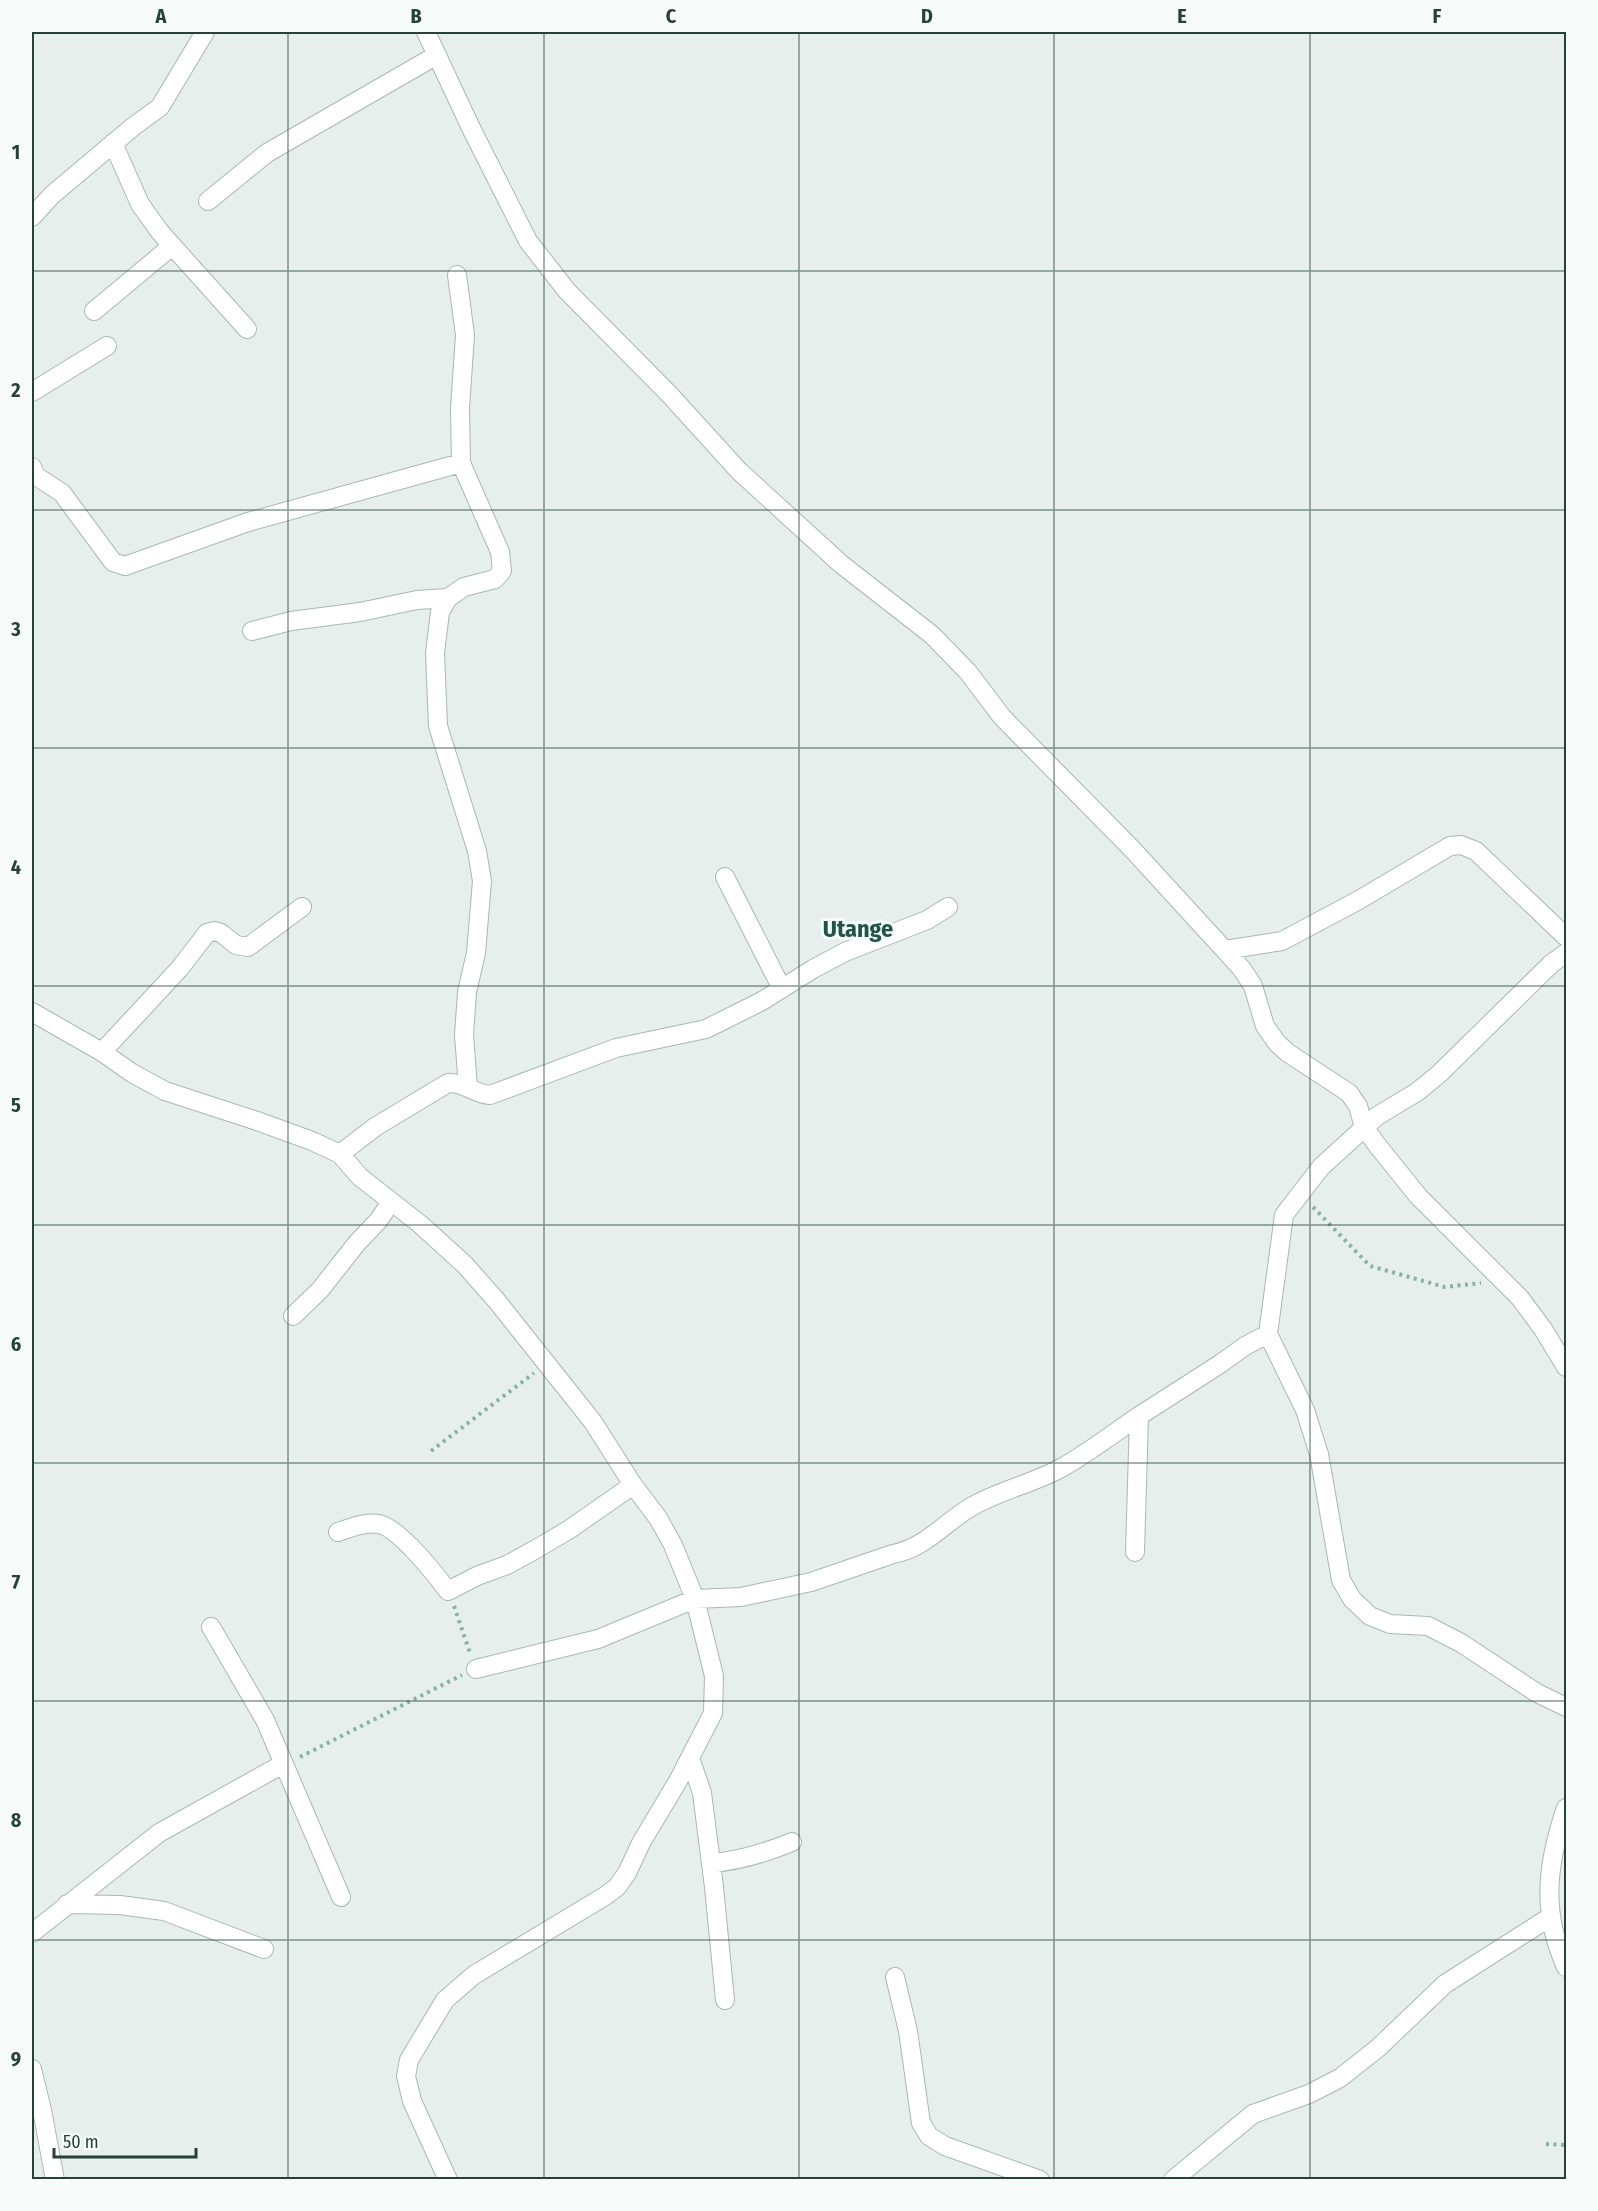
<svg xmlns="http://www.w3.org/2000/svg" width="1598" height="2211" viewBox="0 0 1598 2211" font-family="'Fira Sans Condensed',sans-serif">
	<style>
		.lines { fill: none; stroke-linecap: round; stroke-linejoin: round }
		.minor-casing { stroke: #a8b8b2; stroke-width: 20 }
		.path { stroke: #86b3a5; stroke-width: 4; stroke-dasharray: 3 4.5; stroke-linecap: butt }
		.minor { stroke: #fff; stroke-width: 18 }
		.grid { fill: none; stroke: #24423a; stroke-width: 1.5; stroke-opacity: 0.55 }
		.labels { text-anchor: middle; stroke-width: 6; stroke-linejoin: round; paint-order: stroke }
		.quarter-label { font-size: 24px; font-weight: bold; fill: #1f5548; stroke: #f7fbf9 }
		.neatline { fill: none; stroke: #24423a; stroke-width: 2 }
		.grid-label { font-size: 20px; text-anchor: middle; font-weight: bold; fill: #24423a }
	</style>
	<rect width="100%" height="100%" fill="#e6efeb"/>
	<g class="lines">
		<!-- minor casing -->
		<g class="minor-casing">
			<path id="minor" d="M 426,32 L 471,128 L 528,241 L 567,291 L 669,394 L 739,471 L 841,564 L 932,635 L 968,672 L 1002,717 L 1133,850 L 1242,969 L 1253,986 L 1265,1026 L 1277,1043 L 1288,1053 L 1349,1093 L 1358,1106 L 1364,1127 L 1377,1145 L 1418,1196 L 1520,1298 L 1543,1329 L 1566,1367
				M 113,143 L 140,204 L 160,232 L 247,329
				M 208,201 L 267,153 L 437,55
				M 32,217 L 52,195 L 134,126 L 160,107 L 205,32
				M 457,275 L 465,335 L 460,408 L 461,463 L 500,552 L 502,571 L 495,579 L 464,587 L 448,598 L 440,612 L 435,653 L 438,726 L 477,851 L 482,881 L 476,953 L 467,992 L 464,1035 L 468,1087
				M 94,311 L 172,246
				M 32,392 L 107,346
				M 32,467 L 36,476 L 62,493 L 113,562 L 125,566 L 248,522 L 461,463
				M 252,631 L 291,621 L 360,612 L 417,600 L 448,598
				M 725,877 L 782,989
				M 1225,950 L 1282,941 L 1359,900 L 1450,846 L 1461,845 L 1476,851 L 1566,937
				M 1566,953 L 1551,964 L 1439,1074 L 1417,1092 L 1377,1116 L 1321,1167 L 1284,1215 L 1268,1334 L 1305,1410 L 1319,1454 L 1341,1580 L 1352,1599 L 1370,1616 L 1390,1624 L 1428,1626 L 1461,1643 L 1537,1693 L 1566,1707
				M 32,1012 L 102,1052 L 132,1073 L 165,1091 L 257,1121 L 312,1141 L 340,1154 L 375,1127 L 448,1083 C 464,1082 475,1094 490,1095 L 616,1048 L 706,1029 L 762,1001 L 813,969 L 845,952 L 927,920 L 948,907
				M 102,1052 L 180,968 L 207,933 L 215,931 L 221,933 L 236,945 L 248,947 L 302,907
				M 340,1154 L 360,1177 L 420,1224 L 465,1265 L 496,1300 L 593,1422 L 633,1485 L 658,1518 L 673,1545 L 695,1599 L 714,1676 L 713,1713 L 678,1781 L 641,1843 L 627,1873 L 617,1887 L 605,1896 L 474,1975 L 445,2000 L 409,2060 L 406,2076 L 412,2101 L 448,2180
				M 293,1316 L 320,1290 L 357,1243 L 378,1221 L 391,1202
				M 338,1532 C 352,1527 365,1522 379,1524 C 399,1528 436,1575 448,1591 L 477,1576 L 507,1565 L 538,1548 L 570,1529 L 633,1485
				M 1135,1552 L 1139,1416 L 1220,1364 L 1245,1346 L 1268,1334
				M 211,1627 L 265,1720 L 341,1897
				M 476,1669 L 598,1639 L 695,1599 L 741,1597 L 811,1582 L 893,1554 C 925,1548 944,1523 971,1507 C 1000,1490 1035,1483 1063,1467 C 1089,1452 1114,1433 1139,1416
				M 690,1758 L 702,1793 L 714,1887 L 725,2000
				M 1566,1808 C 1547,1863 1541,1912 1566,1967
				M 711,1863 C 740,1861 765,1853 792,1842
				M 67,1904 L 120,1905 L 164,1911 L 264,1949
				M 32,1933 L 159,1833 L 283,1764
				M 895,1977 L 908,2031 L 921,2123 L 929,2136 L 945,2146 L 1040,2180
				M 32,2069 L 42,2110 L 55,2180
				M 1173,2180 L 1253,2114 L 1309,2094 L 1340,2078 L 1378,2048 L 1445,1984 L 1550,1917"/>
		</g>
		<!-- path -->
		<path class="path" d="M 1313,1207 L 1370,1266 L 1445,1287 L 1481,1283
			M 431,1451 L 534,1373
			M 454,1606 L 470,1653
			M 300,1757 L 462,1675
			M 1546,2144 L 1566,2145"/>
		<!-- minor -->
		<use href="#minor" class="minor"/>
	</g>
	<!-- grid -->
	<path class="grid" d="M 288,32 L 288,2180M 544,32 L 544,2180M 799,32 L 799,2180M 1054,32 L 1054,2180M 1310,32 L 1310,2180M 32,271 L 1566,271M 32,510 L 1566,510M 32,748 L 1566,748M 32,986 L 1566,986M 32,1225 L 1566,1225M 32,1463 L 1566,1463M 32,1701 L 1566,1701M 32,1940 L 1566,1940"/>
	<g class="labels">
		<!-- quarter labels -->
		<g class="quarter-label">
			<text x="858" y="937">Utange</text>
		</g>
	</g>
	<!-- border -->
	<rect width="1598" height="2211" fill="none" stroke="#f7fbf9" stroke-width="66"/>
	<!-- scale -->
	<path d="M54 2148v9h142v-9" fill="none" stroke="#24423a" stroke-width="3"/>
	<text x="63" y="2148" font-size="18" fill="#24423a" stroke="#f7fbf9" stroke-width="4.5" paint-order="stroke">50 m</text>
	<rect x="33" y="33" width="1532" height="2145" class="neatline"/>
	<g class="grid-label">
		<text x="161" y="23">A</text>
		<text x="416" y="23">B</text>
		<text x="671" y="23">C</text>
		<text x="927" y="23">D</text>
		<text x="1182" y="23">E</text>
		<text x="1437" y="23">F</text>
		<text x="16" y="159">1</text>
		<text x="16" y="397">2</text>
		<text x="16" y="636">3</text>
		<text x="16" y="874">4</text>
		<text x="16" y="1112">5</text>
		<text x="16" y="1351">6</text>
		<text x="16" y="1589">7</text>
		<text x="16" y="1827">8</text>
		<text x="16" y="2066">9</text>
	</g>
</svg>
